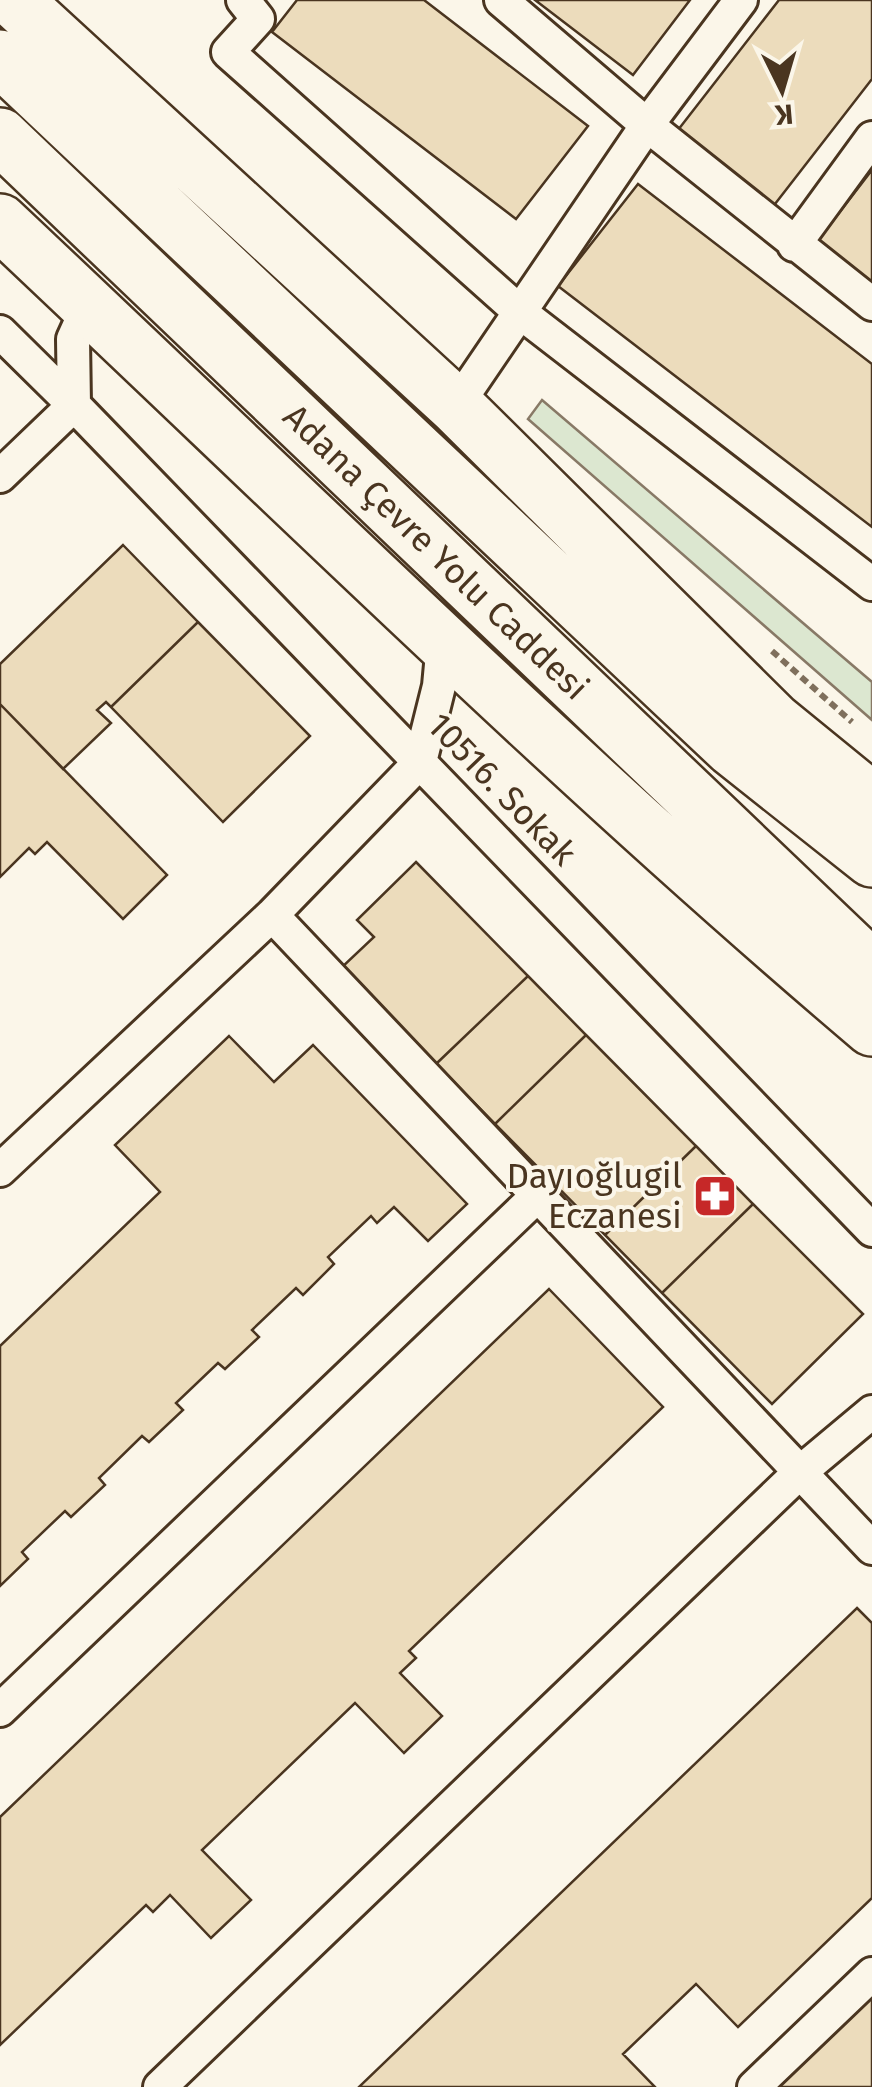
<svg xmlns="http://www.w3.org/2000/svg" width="872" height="2087" viewBox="0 0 872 2087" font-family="'Fira Sans',sans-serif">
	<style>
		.grass { fill: #dce7d0; stroke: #887966; stroke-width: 2.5 }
		.building { fill: #ecdcbc; stroke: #4a3520; stroke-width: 2.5 }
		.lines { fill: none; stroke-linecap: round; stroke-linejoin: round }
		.street-casing { stroke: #4a3520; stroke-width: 38 }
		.highway-casing { stroke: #4a3520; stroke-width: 60 }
		.path { stroke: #7f6f5c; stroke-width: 6; stroke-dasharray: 8 5; stroke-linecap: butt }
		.street { stroke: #fbf6e9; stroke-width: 32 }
		.highway { stroke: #fbf6e9; stroke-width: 55 }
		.labels { text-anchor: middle; stroke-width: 8; stroke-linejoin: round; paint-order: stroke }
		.street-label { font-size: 35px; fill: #4a3520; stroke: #fbf6e9 }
		.poi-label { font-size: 35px; fill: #4a3520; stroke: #fbf6e9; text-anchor: end }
	</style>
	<rect width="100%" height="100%" fill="#fbf6e9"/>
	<!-- grass -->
	<path class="grass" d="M 542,400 L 872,682 L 872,720 L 528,419 Z"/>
	<!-- building -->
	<path class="building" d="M 297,0 L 424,0 L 588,126 L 516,219 L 272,32 Z
		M 535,0 L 690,0 L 633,75 Z
		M 779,0 L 872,0 L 872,79 L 768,213 L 671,139 Z
		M 872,170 L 872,294 L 812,248 Z
		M 638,184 L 872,364 L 872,527 L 558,286 Z
		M 123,545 L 198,622 L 111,707 L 106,702 L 97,710 L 111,723 L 63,769 L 0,704 L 0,664 Z
		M 198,622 L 310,736 L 223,822 L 111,707 Z
		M 0,704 L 167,875 L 123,919 L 47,842 L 35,854 L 29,848 L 0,877 Z
		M 416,862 L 528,976 L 436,1064 L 341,968 L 374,937 L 357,920 Z
		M 528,976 L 586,1035 L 495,1124 L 436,1064 Z
		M 586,1035 L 696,1146 L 605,1235 L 495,1124 Z
		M 229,1036 L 274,1082 L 313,1045 L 467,1204 L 428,1241 L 394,1207 L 377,1223 L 371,1216 L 328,1257 L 334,1264 L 303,1295 L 296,1288 L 252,1330 L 259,1337 L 225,1369 L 218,1363 L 176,1403 L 183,1410 L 149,1442 L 142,1436 L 99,1478 L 105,1485 L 71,1517 L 65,1511 L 22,1552 L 28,1559 L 0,1586 L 0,1346 L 160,1192 L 115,1145 Z
		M 696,1146 L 753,1204 L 662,1293 L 605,1235 Z
		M 753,1204 L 863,1314 L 772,1404 L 662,1293 Z
		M 549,1289 L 663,1407 L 409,1651 L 416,1658 L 400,1673 L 442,1716 L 404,1753 L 355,1703 L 202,1850 L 251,1900 L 211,1938 L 170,1895 L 153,1912 L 146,1905 L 0,2045 L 0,1817 Z
		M 857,1608 L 872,1623 L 872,1898 L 738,2027 L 696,1984 L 623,2054 L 655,2087 L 359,2087 Z
		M 872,1983 L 872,2087 L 762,2087 Z"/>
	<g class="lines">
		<!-- street casing -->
		<g class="street-casing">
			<path id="street" d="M 243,0 L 258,19 L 228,52 L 521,313 L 872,584
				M 501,0 L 647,125 L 872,304
				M 794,245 L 872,138
				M 0,332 L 74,405 L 73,339 L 88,306
				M 456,406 L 647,125 L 741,0
				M 0,476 L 74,405 L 872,1230
				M 272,915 L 872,1548
				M 0,1170 L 272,915 L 420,762 L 439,686 L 443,643
				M 0,1710 L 537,1196
				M 160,2087 L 799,1473 L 872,1412
				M 754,2087 L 872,1974"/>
		</g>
		<!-- highway casing -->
		<g class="highway-casing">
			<path id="highway" d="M 14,0 L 456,406 L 774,721 L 872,801
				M 0,58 L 732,748 L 872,859
				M 0,136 L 872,969
				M 0,222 C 288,493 570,772 872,1028"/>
		</g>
		<!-- path -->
		<path class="path" d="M 772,651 L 852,722"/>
		<!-- street -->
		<use href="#street" class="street"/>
		<!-- highway -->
		<use href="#highway" class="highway"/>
	</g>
	<!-- icons -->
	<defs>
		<g id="pharmacy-square" transform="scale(2.25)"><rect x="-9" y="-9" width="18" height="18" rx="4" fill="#c62828" stroke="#fbf6e9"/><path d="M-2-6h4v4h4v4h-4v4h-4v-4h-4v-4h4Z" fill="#fff"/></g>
	</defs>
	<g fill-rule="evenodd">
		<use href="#pharmacy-square" x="715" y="1196"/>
	</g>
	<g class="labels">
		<!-- street labels -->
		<g class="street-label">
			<text transform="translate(436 552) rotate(44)" y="12">Adana Çevre Yolu Caddesi</text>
			<text transform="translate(502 789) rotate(46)" y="12">10516. Sokak</text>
		</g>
		<!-- poi labels -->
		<g class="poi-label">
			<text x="682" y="1188">Dayıoğlugil<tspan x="682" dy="40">Eczanesi</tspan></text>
		</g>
	</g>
	<!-- north arrow -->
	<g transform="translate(782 90) rotate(175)" stroke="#fbf6e9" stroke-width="8" paint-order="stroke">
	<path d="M0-8L18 38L0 25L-18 38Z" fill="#4a3520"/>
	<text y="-15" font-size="28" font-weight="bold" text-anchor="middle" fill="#4a3520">K</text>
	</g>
</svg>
